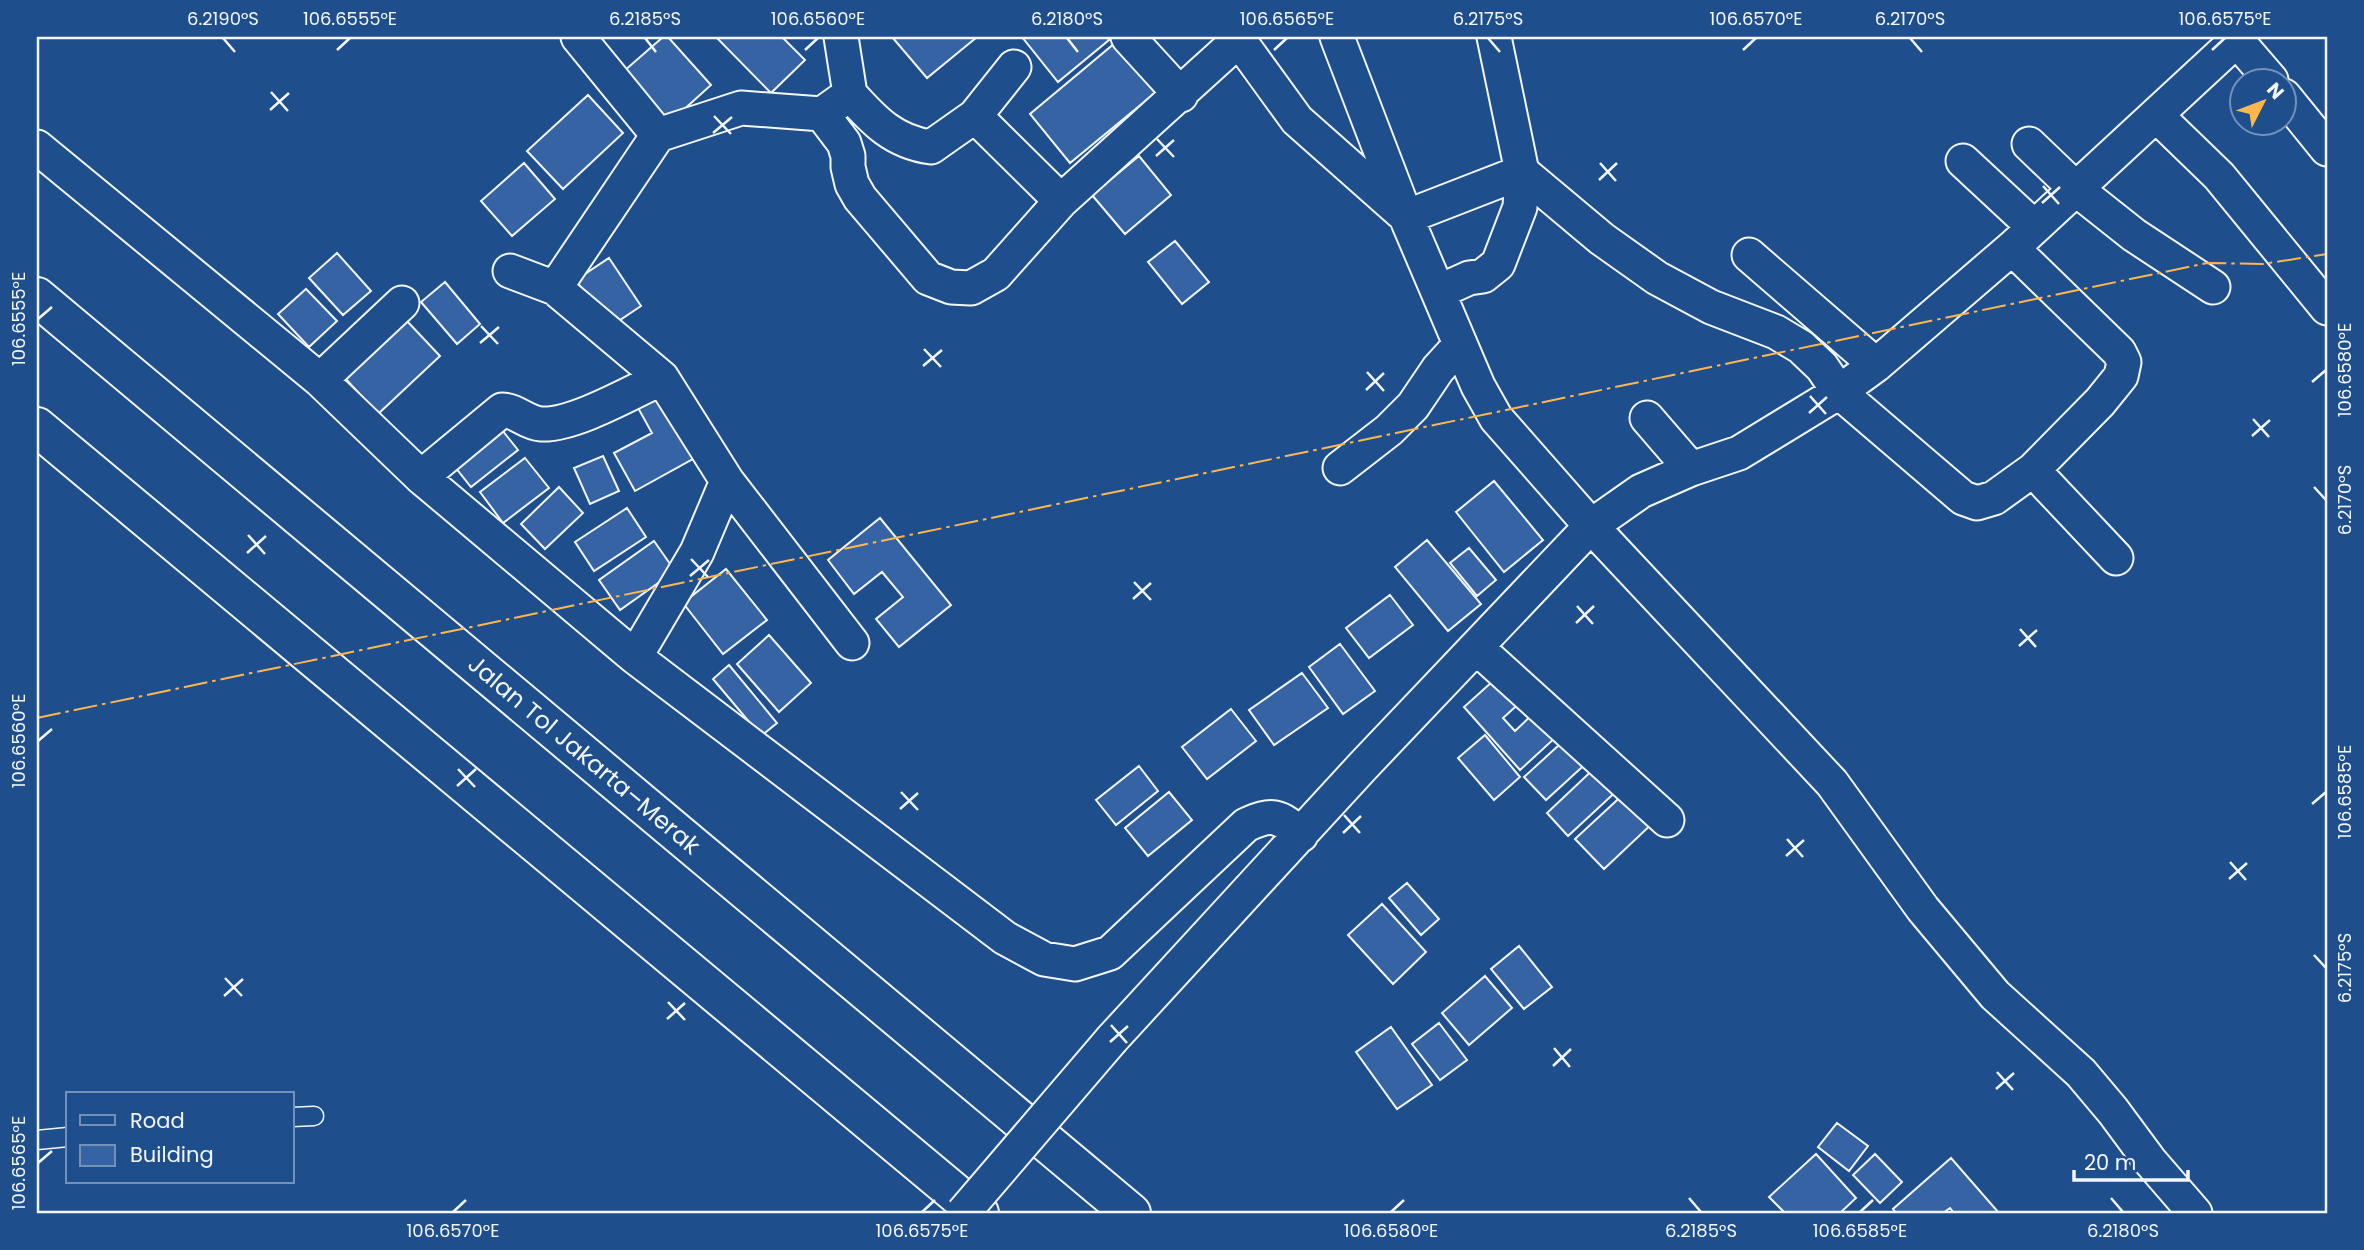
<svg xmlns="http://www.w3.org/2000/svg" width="2364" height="1250" viewBox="0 0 2364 1250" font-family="Poppins,sans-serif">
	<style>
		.building { fill: #3563a3; stroke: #f2f6ff; stroke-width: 2 }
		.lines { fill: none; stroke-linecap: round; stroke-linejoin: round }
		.lane-casing { stroke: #f2f6ff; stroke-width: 21 }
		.street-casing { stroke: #f2f6ff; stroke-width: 37 }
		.highway-casing { stroke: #f2f6ff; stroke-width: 42 }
		.lane { stroke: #1f4e8c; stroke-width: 18 }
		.street { stroke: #1f4e8c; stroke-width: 33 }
		.highway { stroke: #1f4e8c; stroke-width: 38 }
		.street-bridge-casing { stroke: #f2f6ff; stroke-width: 37; stroke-linecap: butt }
		.street-bridge { stroke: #1f4e8c; stroke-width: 33 }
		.power { stroke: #ffb74d; stroke-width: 2; stroke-dasharray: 24 5 3.5 5; stroke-linecap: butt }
		.ticks { fill: none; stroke: #f2f6ff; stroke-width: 2.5 }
		.labels { text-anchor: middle; stroke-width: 5; stroke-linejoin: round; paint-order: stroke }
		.street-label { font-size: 24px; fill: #f2f6ff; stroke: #1f4e8c }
		.neatline { fill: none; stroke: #f2f6ff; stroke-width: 2.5 }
		.ticks-label { font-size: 18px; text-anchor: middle; fill: #f2f6ff }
	</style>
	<rect width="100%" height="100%" fill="#1f4e8c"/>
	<!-- building -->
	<path class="building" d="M 663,37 L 668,37 L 711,85 L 670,122 L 624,71 Z
		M 716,37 L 782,37 L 805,60 L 771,93 Z
		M 892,37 L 977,37 L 927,78 Z
		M 1022,37 L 1107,37 L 1109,40 L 1058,82 Z
		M 1115,43 L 1155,93 L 1070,163 L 1030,114 Z
		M 588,95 L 623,133 L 563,189 L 527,151 Z
		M 1139,156 L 1171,195 L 1125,234 L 1092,195 Z
		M 524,163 L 555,199 L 512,236 L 481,201 Z
		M 1175,241 L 1209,282 L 1182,304 L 1148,262 Z
		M 337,253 L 371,291 L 343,315 L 309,278 Z
		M 609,258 L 641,306 L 608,328 L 576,280 Z
		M 445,282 L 480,324 L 457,344 L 421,302 Z
		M 306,289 L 337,321 L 309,347 L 278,314 Z
		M 406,320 L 440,356 L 378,414 L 344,377 Z
		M 665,392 L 700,455 L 635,491 L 614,453 L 652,433 L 637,406 Z
		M 494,420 L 518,450 L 471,487 L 447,457 Z
		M 603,456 L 619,491 L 590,504 L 574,468 Z
		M 525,458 L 549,488 L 503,523 L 480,492 Z
		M 1494,481 L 1543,540 L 1504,572 L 1456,512 Z
		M 559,487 L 583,513 L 545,549 L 521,524 Z
		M 627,508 L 646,537 L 594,571 L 575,542 Z
		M 880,518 L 951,605 L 899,647 L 876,619 L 903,597 L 882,572 L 854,594 L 828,560 Z
		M 1427,540 L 1481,604 L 1448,631 L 1395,567 Z
		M 654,541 L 675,571 L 620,610 L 599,580 Z
		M 1469,548 L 1496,580 L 1477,596 L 1450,563 Z
		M 726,569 L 767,620 L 723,654 L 683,603 Z
		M 1390,595 L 1413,625 L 1369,658 L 1346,628 Z
		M 769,635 L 811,683 L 779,712 L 737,664 Z
		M 1340,644 L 1375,691 L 1343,714 L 1309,667 Z
		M 729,665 L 777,723 L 761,736 L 713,679 Z
		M 1302,673 L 1328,708 L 1274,745 L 1249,710 Z
		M 1502,673 L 1525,698 L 1503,718 L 1515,731 L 1534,713 L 1556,737 L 1520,770 L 1464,707 Z
		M 1231,709 L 1256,741 L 1207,779 L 1182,747 Z
		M 1485,735 L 1520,777 L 1494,800 L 1458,758 Z
		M 1570,735 L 1592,758 L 1546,800 L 1524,777 Z
		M 1600,763 L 1622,786 L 1568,836 L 1547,813 Z
		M 1139,766 L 1158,791 L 1116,825 L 1096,800 Z
		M 1628,790 L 1656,820 L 1604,869 L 1575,839 Z
		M 1169,792 L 1192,820 L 1148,856 L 1125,828 Z
		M 1407,883 L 1439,919 L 1421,935 L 1389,898 Z
		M 1382,904 L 1426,952 L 1393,984 L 1348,935 Z
		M 1519,946 L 1552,987 L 1524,1009 L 1491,969 Z
		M 1485,976 L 1512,1008 L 1469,1045 L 1442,1013 Z
		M 1439,1023 L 1467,1060 L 1440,1080 L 1412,1044 Z
		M 1391,1027 L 1432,1085 L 1397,1109 L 1356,1052 Z
		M 1837,1123 L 1868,1146 L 1849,1171 L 1818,1147 Z
		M 1816,1154 L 1856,1198 L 1840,1213 L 1785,1213 L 1769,1197 Z
		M 1875,1154 L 1902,1182 L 1880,1203 L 1853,1175 Z
		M 1951,1158 L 1999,1213 L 1954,1213 L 1950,1208 L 1943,1213 L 1896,1213 L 1893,1209 Z"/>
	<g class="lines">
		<!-- lane casing -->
		<g class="lane-casing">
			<path id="lane" d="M 292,1117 L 314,1116
				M 37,1140 L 68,1137"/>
		</g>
		<!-- street casing -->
		<g class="street-casing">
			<path id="street" d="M 578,37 L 658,135 L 741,108 L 822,114 L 850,94 C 874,121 894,142 931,147 L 975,116
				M 841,37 L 850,94
				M 1128,37 L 1181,95
				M 1337,37 L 1406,217 L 1438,292
				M 1494,37 L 1522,172 L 1520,207 L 1498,264 L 1483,276 L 1469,278 L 1438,292 L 1478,386 L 1496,418 L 1591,526 L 1832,783 L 1923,909 L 1995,995 L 2081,1073 L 2113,1111 L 2150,1161 L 2195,1213
				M 2234,37 L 2271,80
				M 1239,40 L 1297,120 L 1402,213
				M 1014,67 L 975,116 L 1061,201
				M 2284,96 L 2327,149
				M 822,114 L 844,143 L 848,156 L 848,167 L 852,184 L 860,198 L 928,278 L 951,287 L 971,288 L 996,274 L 1061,201 L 1242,37
				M 2156,115 L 2219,176 L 2327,308
				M 2029,144 L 2076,189 L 2134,235 L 2213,287
				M 37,147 L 320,380 L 421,477 L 635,657 L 1005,938 L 1044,959 L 1075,964 L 1110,953 L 1246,825 C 1272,813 1279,815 1301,835
				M 1963,161 L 2034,227
				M 1522,172 L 1602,239 L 1657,278 L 1711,307 L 1776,332 L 1801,347 L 1822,367 L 1839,392 L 1963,498 L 1977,503 L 1994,498 L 2033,470 L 2100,402 L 2121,376 L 2124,362 L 2119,352 L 2012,248
				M 1406,217 L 1522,172
				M 1749,255 L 1876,365
				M 510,271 L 555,288 L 662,378 L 727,481 L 852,643
				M 555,288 L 658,135
				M 320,380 L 402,303
				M 1647,418 L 1691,469
				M 1340,468 L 1389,430 L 1413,406 L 1438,369 L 1460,345
				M 2033,470 L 2116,558
				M 421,477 L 502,410 C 516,410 526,423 541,424 C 573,426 632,392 662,378
				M 1476,647 L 1667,820
				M 635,657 L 697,552 L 727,481
				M 1112,1039 L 1363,766 L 1591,526 L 1641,491 L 1691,469 L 1739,453 L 1839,392 L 1876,365 L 2012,248 L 2240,37"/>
		</g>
		<!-- highway casing -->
		<g class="highway-casing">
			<path id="highway" d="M 37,297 L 1131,1213
				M 37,427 L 979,1213"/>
		</g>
		<!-- lane -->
		<use href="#lane" class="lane"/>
		<!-- street -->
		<use href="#street" class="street"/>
		<!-- highway -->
		<use href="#highway" class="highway"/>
		<!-- street-bridge casing -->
		<g class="street-bridge-casing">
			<path id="street-bridge" d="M 963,1213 L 1112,1039"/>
		</g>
		<!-- street-bridge -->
		<use href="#street-bridge" class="street-bridge"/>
		<!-- power -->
		<path class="power" d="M 37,718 L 2207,263 L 2263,264 L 2327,254"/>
	</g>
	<!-- ticks -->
	<path class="ticks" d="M 223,38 L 235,52M 645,38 L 656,52M 1067,38 L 1078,52M 1488,38 L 1500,52M 1910,38 L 1922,52M 337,50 L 350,38M 805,50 L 818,38M 1274,50 L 1287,38M 1743,50 L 1756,38M 2212,50 L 2225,38M 271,92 L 288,111M 270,110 L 289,93M 714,116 L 731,134M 713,133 L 732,117M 1157,139 L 1174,157M 1156,156 L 1174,140M 1600,163 L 1616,181M 1599,180 L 1617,163M 2043,186 L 2059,204M 2042,203 L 2060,187M 38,319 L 52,307M 481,326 L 498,344M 480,343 L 499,327M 924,349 L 941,367M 923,366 L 942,350M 1367,372 L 1384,391M 2312,382 L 2326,370M 1366,390 L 1384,373M 1810,396 L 1826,414M 1809,413 L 1827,397M 2253,419 L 2269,437M 2252,436 L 2270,420M 2314,487 L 2326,500M 248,535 L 265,554M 247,553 L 266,536M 691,559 L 708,577M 690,576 L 709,560M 1134,582 L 1151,600M 1133,599 L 1151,583M 1577,606 L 1593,624M 1576,623 L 1594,606M 2020,629 L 2036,647M 2019,646 L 2037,630M 38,741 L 52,729M 458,769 L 475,787M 457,786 L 476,769M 901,792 L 918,810M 2312,804 L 2326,792M 900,809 L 918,793M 1344,815 L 1360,833M 1343,833 L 1361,816M 1787,839 L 1803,857M 1786,856 L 1804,840M 2230,862 L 2246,880M 2229,879 L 2247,863M 2314,955 L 2326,968M 225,978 L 242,996M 224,996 L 243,979M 668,1002 L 685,1020M 667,1019 L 685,1003M 1111,1025 L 1127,1043M 1110,1042 L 1128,1026M 1554,1048 L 1570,1067M 1553,1066 L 1571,1049M 1997,1072 L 2013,1090M 1996,1089 L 2014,1073M 38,1163 L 52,1151M 1689,1198 L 1701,1212M 2111,1198 L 2123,1212M 453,1212 L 466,1200M 922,1212 L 935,1200M 1391,1212 L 1404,1200M 1860,1212 L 1873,1200"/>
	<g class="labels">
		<!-- street labels -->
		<g class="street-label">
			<text transform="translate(584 755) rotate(40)" y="8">Jalan Tol Jakarta–Merak</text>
		</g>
	</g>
	<!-- border -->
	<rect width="2364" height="1250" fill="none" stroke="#1f4e8c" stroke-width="77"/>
	<!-- legend -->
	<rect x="66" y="1092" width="228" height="91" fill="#1f4e8c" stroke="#7391ba" stroke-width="2"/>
	<rect x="80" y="1115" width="35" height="10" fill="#1f4e8c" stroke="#7391ba" stroke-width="2"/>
	<text x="130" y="1128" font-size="21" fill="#f2f6ff">Road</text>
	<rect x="80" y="1145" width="35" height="21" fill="#3563a3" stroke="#7391ba" stroke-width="2"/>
	<text x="130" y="1162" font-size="21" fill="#f2f6ff">Building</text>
	<!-- north arrow -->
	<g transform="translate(2263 102) rotate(48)"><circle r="33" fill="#1f4e8c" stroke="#7391ba" stroke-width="2"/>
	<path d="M0-5L12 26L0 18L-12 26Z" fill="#ffb74d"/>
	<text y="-10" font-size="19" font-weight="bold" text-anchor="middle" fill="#f2f6ff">N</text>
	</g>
	<!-- scale -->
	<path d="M2074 1170v10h114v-10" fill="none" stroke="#f2f6ff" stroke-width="3.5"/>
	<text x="2084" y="1170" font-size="21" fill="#f2f6ff" stroke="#1f4e8c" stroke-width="5" paint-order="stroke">20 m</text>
	<rect x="38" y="38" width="2288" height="1174" class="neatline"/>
	<g class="ticks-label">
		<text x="223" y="25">6.2190°S</text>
		<text x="350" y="25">106.6555°E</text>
		<text x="645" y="25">6.2185°S</text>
		<text x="818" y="25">106.6560°E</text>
		<text x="1067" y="25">6.2180°S</text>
		<text x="1287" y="25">106.6565°E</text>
		<text x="1488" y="25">6.2175°S</text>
		<text x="1756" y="25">106.6570°E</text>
		<text x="1910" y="25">6.2170°S</text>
		<text x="2225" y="25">106.6575°E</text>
		<text transform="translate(19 319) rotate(-90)" y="6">106.6555°E</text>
		<text transform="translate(2345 370) rotate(-90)" y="6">106.6580°E</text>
		<text transform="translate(2345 500) rotate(-90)" y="6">6.2170°S</text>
		<text transform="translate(19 741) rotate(-90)" y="6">106.6560°E</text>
		<text transform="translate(2345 792) rotate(-90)" y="6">106.6585°E</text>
		<text transform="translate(2345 968) rotate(-90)" y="6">6.2175°S</text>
		<text transform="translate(19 1163) rotate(-90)" y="6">106.6565°E</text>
		<text x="453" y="1237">106.6570°E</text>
		<text x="922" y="1237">106.6575°E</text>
		<text x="1391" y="1237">106.6580°E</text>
		<text x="1701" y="1237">6.2185°S</text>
		<text x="1860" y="1237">106.6585°E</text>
		<text x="2123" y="1237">6.2180°S</text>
	</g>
</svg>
